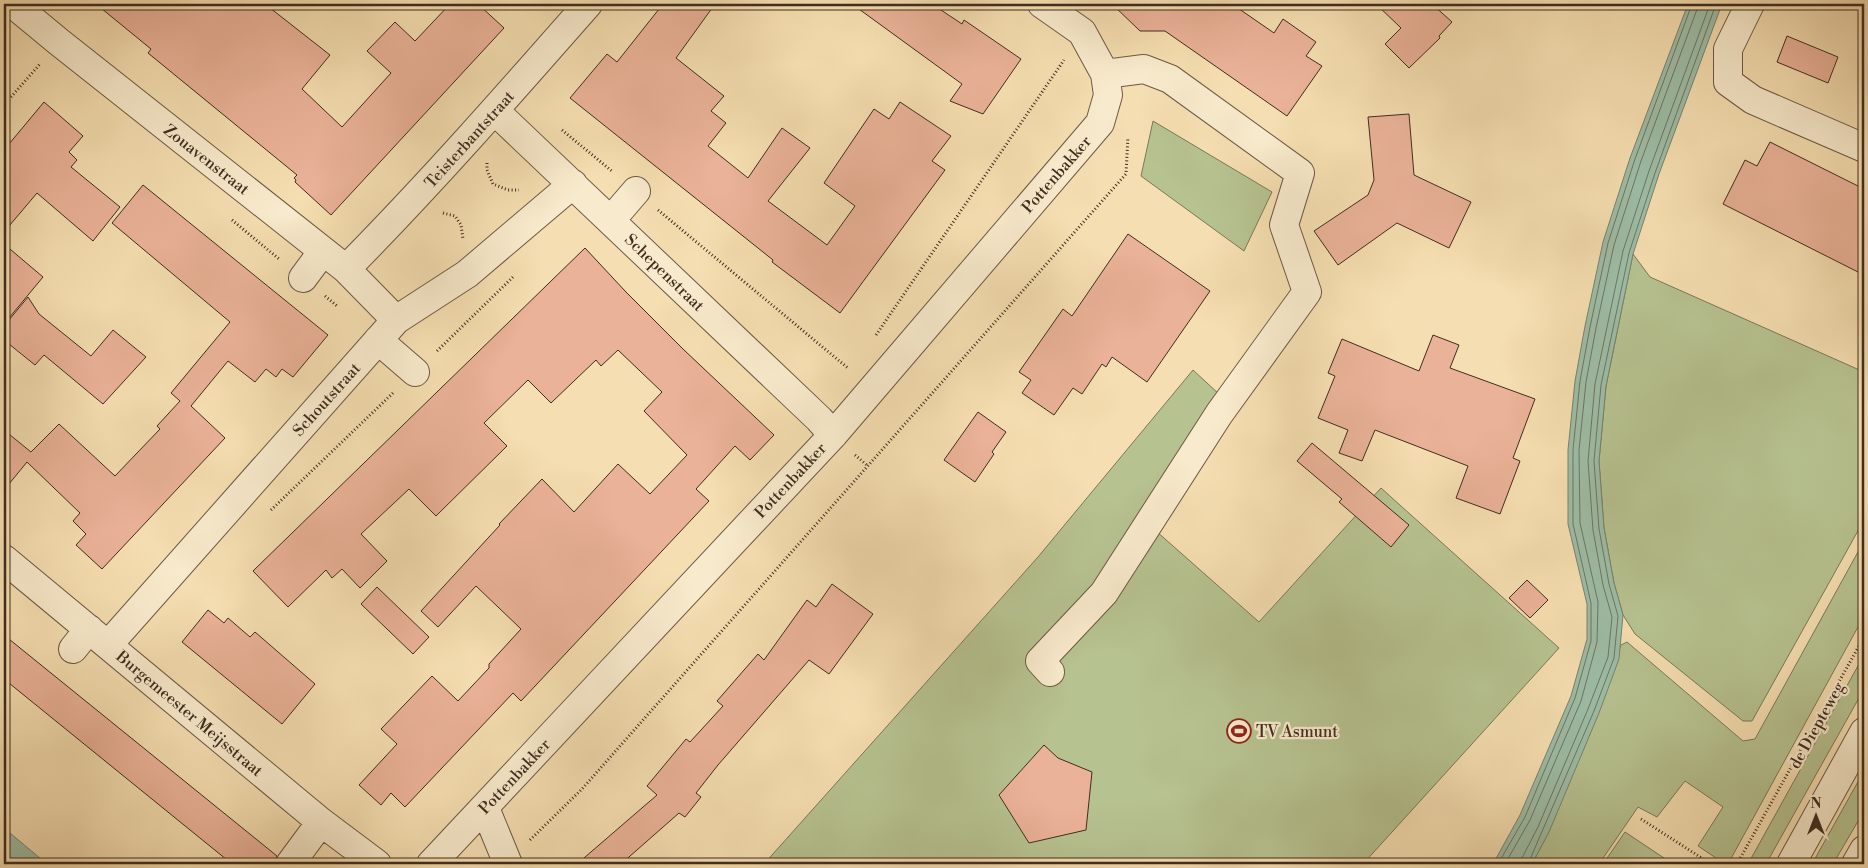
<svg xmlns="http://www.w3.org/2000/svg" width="1868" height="868" viewBox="0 0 1868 868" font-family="'Libre Bodoni',serif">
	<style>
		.green { fill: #b6c290; stroke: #7b7858 }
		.water { fill: #9dbda6; stroke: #788370 }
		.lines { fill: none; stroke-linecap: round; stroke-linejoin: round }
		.shore { stroke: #6e7563; stroke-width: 1 }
		.building { fill: #eab298; stroke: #402d20 }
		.minor-casing { stroke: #6d5944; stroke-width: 30 }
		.path { stroke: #402d20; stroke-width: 3; stroke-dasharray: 1 2.5; stroke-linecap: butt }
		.minor { stroke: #f8eacc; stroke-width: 28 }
		.labels { text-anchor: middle; stroke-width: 4.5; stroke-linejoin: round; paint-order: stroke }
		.street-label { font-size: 16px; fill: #402d20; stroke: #f8eacc }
		.poi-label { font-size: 16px; fill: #402d20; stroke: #f8eacc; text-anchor: start }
	</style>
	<rect width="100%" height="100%" fill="#f5deb1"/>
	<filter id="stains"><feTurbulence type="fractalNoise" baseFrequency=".004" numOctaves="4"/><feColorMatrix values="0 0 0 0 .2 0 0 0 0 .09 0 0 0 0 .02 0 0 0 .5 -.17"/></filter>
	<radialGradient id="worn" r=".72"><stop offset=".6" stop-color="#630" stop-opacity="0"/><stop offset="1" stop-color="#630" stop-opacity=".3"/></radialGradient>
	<!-- green -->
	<path class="green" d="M 1153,121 L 1272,192 L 1244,251 L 1141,176 Z
		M 1633,254 L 1650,277 L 1864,372 L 1864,520 L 1752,721 L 1743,721 L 1635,634 L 1623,615 L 1614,583 L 1604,528 L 1599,461 L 1606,386 Z
		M 1193,370 L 1220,395 L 1147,523 L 1259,622 L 1381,488 L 1559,648 L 1363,864 L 764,864 L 1038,557 Z
		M 1864,541 L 1864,616 L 1728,864 L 1725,864 L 1698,846 L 1723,807 L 1685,781 L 1657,817 L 1638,807 L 1599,864 L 1532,864 L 1548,833 L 1621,645 L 1627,642 L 1743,741 L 1755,739 Z
		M 1864,655 L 1864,689 L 1766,864 L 1748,864 Z
		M 1864,771 L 1864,811 L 1833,864 L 1812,864 Z
		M 1625,832 L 1673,864 L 1603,864 Z"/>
	<!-- water -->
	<path class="water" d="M 1688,4 L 1722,4 L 1659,174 L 1633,254 L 1606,386 L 1599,461 L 1604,528 L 1614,583 L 1623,615 L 1619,659 L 1599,713 L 1549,832 L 1532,864 L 1493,864 L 1520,815 L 1571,696 L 1587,639 L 1587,604 L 1568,524 L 1568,450 L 1575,381 L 1585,326 L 1603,242 L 1630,158 Z
		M 4,828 L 47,864 L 4,864 Z"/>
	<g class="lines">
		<!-- shore -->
		<path class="shore" d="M 1498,864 L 1525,817 L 1575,698 L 1591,641 L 1591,603 L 1573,524 L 1573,450 L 1580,381 L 1590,327 L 1608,243 L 1635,159 L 1692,4
			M 1505,864 L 1530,820 L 1581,701 L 1597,642 L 1598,602 L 1580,523 L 1579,450 L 1586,382 L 1596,328 L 1614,245 L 1641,161 L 1699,4
			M 1521,864 L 1522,858 L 1538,827 L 1588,709 L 1608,657 L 1612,617 L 1603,585 L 1593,530 L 1588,461 L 1595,384 L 1623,251 L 1649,171 L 1710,4
			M 1528,864 L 1594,711 L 1614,658 L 1618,616 L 1609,584 L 1599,529 L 1594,461 L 1601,385 L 1629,253 L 1655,173 L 1716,4"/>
	</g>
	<!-- building -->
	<path class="building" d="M 96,4 L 265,4 L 330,55 L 302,89 L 342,127 L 391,73 L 367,51 L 395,22 L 415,41 L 450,4 L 478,4 L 504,28 L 331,215 L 295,182 L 296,180 L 294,178 L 297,175 L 148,53 L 151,49 Z
		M 663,4 L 715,4 L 676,58 L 724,96 L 711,111 L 726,123 L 708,146 L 748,178 L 782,128 L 810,148 L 768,201 L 827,245 L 855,206 L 824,183 L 874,109 L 889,119 L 900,102 L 951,136 L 932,161 L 945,170 L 840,313 L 772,262 L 773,260 L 570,98 L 607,54 L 617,62 Z
		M 852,4 L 932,4 L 962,24 L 964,20 L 1021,59 L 983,114 L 950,101 L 962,84 Z
		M 1112,4 L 1232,4 L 1274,33 L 1283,19 L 1316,42 L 1306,56 L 1322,66 L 1287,116 L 1165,31 L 1140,31 Z
		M 1376,4 L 1432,4 L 1452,22 L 1439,36 L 1440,38 L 1409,68 L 1385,44 L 1401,28 Z
		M 1787,36 L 1838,57 L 1828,83 L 1777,62 Z
		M 44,102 L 83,136 L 69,152 L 77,160 L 71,167 L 120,207 L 93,241 L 37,193 L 4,232 L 4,150 Z
		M 1409,114 L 1414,175 L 1471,202 L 1449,248 L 1397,223 L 1338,265 L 1314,231 L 1368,195 L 1374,180 L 1368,117 Z
		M 1770,142 L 1864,189 L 1864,275 L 1723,204 L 1745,160 L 1757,166 Z
		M 143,185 L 328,335 L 293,377 L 282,369 L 276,377 L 266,369 L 255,382 L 228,361 L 191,406 L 225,438 L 102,569 L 76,545 L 86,534 L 73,521 L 80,513 L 27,462 L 4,490 L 4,430 L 31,452 L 59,424 L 115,476 L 160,429 L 157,426 L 180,401 L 171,393 L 230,322 L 112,223 Z
		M 1128,234 L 1210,291 L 1147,382 L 1112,357 L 1106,367 L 1102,364 L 1082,394 L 1073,388 L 1054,415 L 1022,393 L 1031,380 L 1019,372 L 1063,309 L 1072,316 Z
		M 4,244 L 43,277 L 4,324 Z
		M 585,248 L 626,292 L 683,349 L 774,435 L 750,460 L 735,446 L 696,489 L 709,501 L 521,701 L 513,693 L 405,807 L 391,793 L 381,805 L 359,785 L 397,744 L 381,729 L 432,676 L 458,701 L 489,668 L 489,664 L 521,629 L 476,586 L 438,627 L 421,611 L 500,525 L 499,524 L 542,479 L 574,512 L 618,464 L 650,494 L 687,455 L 644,411 L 662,392 L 618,350 L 601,366 L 596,360 L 551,403 L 528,380 L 484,423 L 507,446 L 436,516 L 409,489 L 361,534 L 387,561 L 360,588 L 342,569 L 332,578 L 326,570 L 288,607 L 253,571 Z
		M 28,297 L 39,314 L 91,356 L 113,330 L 146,357 L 103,404 L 44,355 L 35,365 L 4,340 L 4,326 Z
		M 1433,335 L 1459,345 L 1450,368 L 1535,399 L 1513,458 L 1520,461 L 1500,514 L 1456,498 L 1468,466 L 1375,430 L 1362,461 L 1339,453 L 1348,430 L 1318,418 L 1335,376 L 1328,373 L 1342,339 L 1419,371 Z
		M 978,412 L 1006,432 L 992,452 L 994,454 L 975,482 L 944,460 Z
		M 1312,443 L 1409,525 L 1391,547 L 1339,502 L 1342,499 L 1297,461 Z
		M 1527,580 L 1548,600 L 1530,618 L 1509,598 Z
		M 832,584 L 873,614 L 829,674 L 809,660 L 718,765 L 696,793 L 701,797 L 685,817 L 679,813 L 621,864 L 577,864 L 657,795 L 647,786 L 686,739 L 690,742 L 723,706 L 717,701 L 758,654 L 764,660 L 807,600 L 816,607 Z
		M 377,587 L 429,637 L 413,654 L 361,604 Z
		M 208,610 L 224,623 L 228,618 L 250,637 L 255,632 L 315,684 L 282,724 L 182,642 Z
		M 4,635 L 277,856 L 275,864 L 232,864 L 4,679 Z
		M 1044,745 L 1058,758 L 1092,772 L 1086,830 L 1029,843 L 999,795 Z"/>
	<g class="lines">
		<!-- minor casing -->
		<g class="minor-casing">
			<path id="minor" d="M 13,4 L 59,42 L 346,269 L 396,320
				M 1750,4 L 1728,49 L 1728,82 L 1753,100 L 1864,148
				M 495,111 L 819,419 L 833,435
				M 611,220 L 636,191
				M 346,269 C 430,184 509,94 588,4
				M 303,278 L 323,251
				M 378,340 L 415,372
				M 4,559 L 321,822 L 377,864
				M 108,645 L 396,320 L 467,274 L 573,184
				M 73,649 L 89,629
				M 1050,672 L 1040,661 L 1104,593 L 1219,414 L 1307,292 L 1284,225 L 1300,173 L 1170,79 L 1144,69 L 1105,74
				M 485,808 L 508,864
				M 290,864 L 321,822
				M 431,864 L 833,435 L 1100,123 L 1108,95 L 1105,74 L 1082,32 L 1042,4
				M 1791,864 L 1864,732
				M 1856,864 L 1864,850"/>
		</g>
		<!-- path -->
		<path class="path" d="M 4,105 L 40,64
			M 562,130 L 613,172
			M 487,163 L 487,170 L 493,184 L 508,190 L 519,190
			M 658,210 L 849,369
			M 443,213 L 455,216 L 461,225 L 463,239
			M 232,220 L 279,259
			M 325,296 L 337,306
			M 876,335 L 1064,60
			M 437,351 L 513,277
			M 855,455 L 868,466
			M 271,510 L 394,392
			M 1641,819 L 1711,864
			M 530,840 L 582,789 L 1126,174 L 1128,137
			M 1737,864 L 1864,637"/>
		<!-- minor -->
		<use href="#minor" class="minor"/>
	</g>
	<!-- icons -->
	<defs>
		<g id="stadium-ring" transform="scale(1.25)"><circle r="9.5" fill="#f8eacc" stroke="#8f2418" stroke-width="1.5"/><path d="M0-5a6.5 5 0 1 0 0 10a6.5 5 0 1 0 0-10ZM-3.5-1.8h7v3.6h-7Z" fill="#8f2418"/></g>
	</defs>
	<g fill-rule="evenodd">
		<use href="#stadium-ring" x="1239" y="731"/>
	</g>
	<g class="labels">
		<!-- street labels -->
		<g class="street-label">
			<text transform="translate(469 139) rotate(-48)" y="6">Teisterbantstraat</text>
			<text transform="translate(207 159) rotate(38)" y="6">Zouavenstraat</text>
			<text transform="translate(1056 174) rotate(-49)" y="6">Pottenbakker</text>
			<text transform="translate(665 272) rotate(44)" y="6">Schepenstraat</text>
			<text transform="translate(326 399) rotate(-48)" y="6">Schoutstraat</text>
			<text transform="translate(790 480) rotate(-47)" y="6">Pottenbakker</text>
			<text transform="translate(190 713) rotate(40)" y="6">Burgemeester Meijsstraat</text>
			<text transform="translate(1816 725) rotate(-61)" y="6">de Diepteweg</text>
			<text transform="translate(514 776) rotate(-47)" y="6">Pottenbakker</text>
		</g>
		<!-- poi labels -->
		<g class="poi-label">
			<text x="1256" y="737">TV Asmunt</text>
		</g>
	</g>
	<!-- margin -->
	<rect width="1868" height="868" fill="none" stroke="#f5deb1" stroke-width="20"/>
	<rect x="5" y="5" width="1858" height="858" fill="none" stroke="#402d20" stroke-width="2.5"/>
	<rect x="10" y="10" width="1848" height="848" fill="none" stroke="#402d20"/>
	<!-- north arrow -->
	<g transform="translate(1816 816)" stroke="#f8eacc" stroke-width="4" paint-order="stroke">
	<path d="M0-4L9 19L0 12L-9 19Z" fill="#402d20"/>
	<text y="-8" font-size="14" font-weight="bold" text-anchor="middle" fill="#402d20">N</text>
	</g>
	<rect width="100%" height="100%" filter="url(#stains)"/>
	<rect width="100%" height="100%" fill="url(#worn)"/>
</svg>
